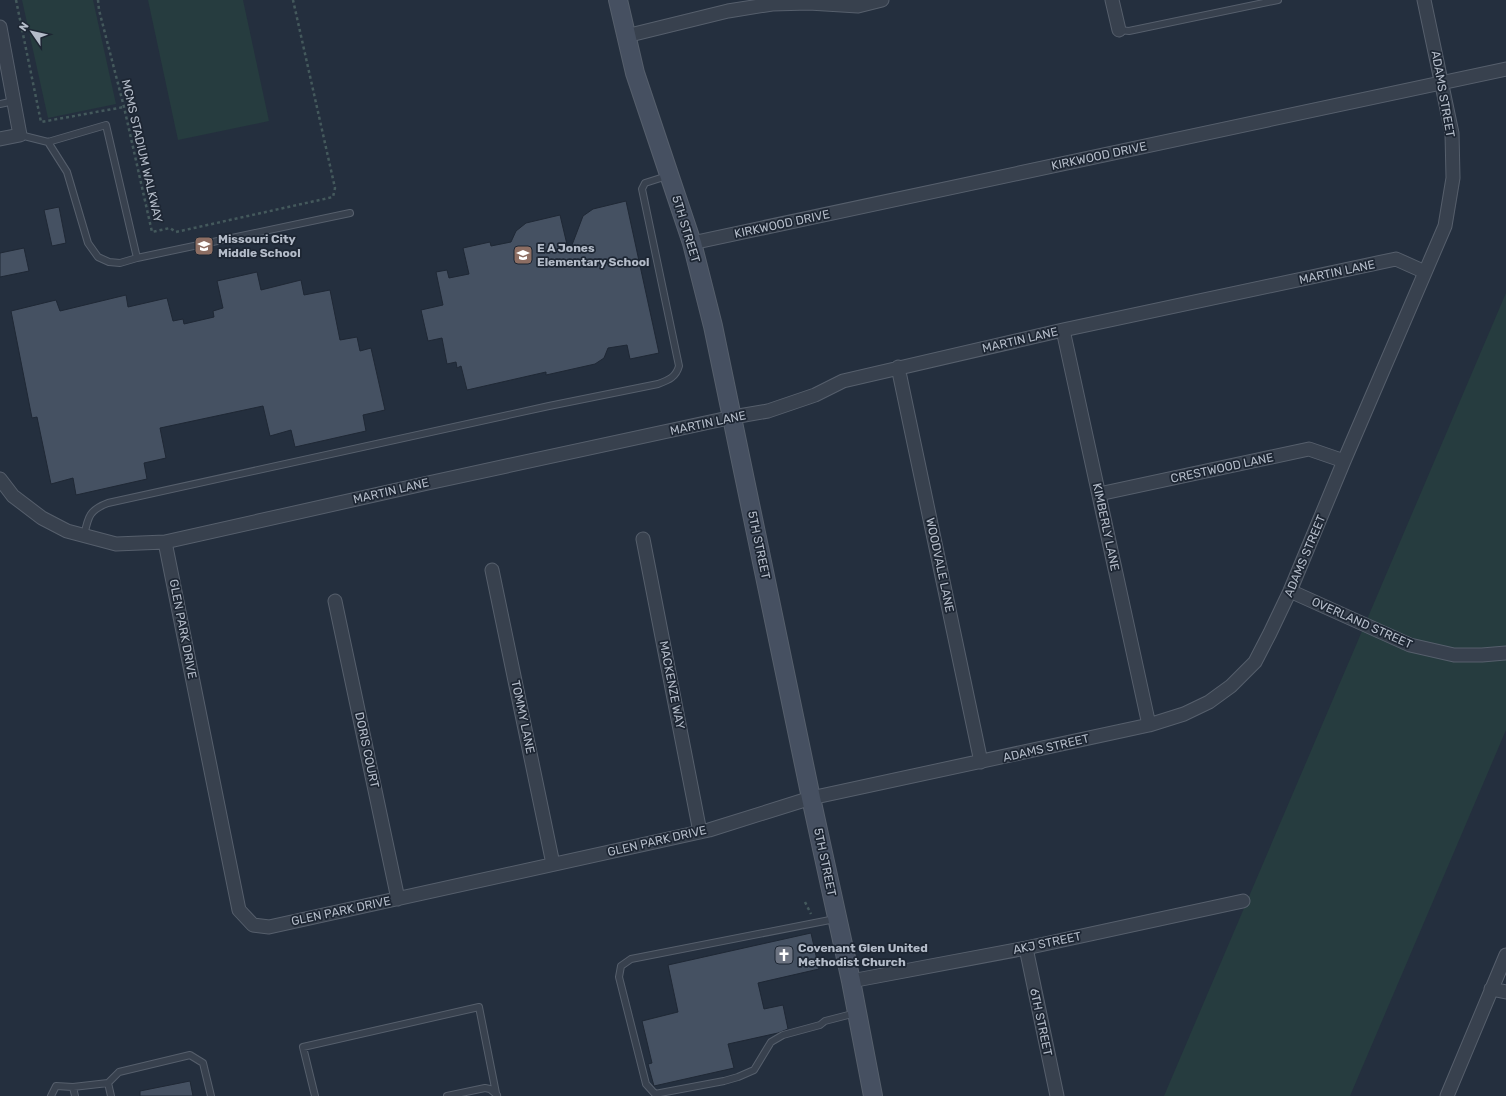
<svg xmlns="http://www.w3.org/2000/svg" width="1506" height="1096" viewBox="0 0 1506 1096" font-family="Rubik,sans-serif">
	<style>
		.green { fill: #263c3f }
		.building { fill: #455162; stroke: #1f2835 }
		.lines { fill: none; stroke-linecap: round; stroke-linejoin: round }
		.lane-casing { stroke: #565f6c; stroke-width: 8 }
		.street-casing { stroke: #565f6c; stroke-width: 15 }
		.secondary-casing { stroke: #565f6c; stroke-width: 20 }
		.path { stroke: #44595c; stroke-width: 2.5; stroke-dasharray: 3 3; stroke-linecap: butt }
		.lane { stroke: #38414e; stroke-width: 6 }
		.street { stroke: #38414e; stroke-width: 13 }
		.secondary { stroke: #465061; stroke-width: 18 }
		.labels { text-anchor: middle; stroke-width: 3.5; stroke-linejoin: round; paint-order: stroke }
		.street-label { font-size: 12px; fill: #b4bcc9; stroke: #1d2633 }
		.poi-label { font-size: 12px; font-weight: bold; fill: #b4bcc9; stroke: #1d2633; text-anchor: start }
	</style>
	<rect width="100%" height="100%" fill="#242f3e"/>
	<!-- green -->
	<path class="green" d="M 22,0 L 93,0 L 116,104 L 48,118 Z
		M 148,0 L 243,0 L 269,121 L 178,140 Z
		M 1506,293 L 1506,730 L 1350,1096 L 1164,1096 Z"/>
	<!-- building -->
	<path class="building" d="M 626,201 L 659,353 L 630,359 L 627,345 L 608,348 L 604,358 L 595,364 L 546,375 L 546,372 L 467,390 L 461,366 L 457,368 L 456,362 L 447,364 L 442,338 L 428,341 L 421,310 L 443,305 L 436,272 L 447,270 L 449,278 L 469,274 L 463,248 L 490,242 L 491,246 L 511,242 L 516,231 L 526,223 L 560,215 L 569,253 L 583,216 L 593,209 Z
		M 59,207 L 66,243 L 52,246 L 44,210 Z
		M 24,248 L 29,271 L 0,277 L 0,253 Z
		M 257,272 L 261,290 L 301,280 L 304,295 L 330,290 L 340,340 L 357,337 L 360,351 L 371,348 L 385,410 L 363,415 L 366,431 L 295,447 L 291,430 L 270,436 L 263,406 L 160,428 L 166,458 L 144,463 L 147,479 L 76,495 L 73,478 L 51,484 L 37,417 L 32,418 L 11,311 L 56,300 L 60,311 L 126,295 L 128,307 L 167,298 L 173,321 L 183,319 L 184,324 L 214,317 L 213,311 L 223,308 L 217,281 Z
		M 811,933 L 819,969 L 758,983 L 764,1009 L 783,1005 L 788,1029 L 778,1033 L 728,1044 L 734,1068 L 654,1086 L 648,1064 L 652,1063 L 642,1021 L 678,1012 L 668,965 Z
		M 190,1081 L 193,1096 L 140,1096 L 140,1091 Z"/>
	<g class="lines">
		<!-- lane casing -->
		<g class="lane-casing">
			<path id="lane" d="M 1119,30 L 1129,31 L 1278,0
				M 0,104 L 14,101
				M 20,135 L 48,142 L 106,125 L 137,258 L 350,213
				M 48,142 L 67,172 L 88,243 L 98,257 L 109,262 L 120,263 L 137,258
				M 84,536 C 88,517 89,510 108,503 L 549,406 L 658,384 C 669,380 676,377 679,366 L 642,189 L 645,183 L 667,176
				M 835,919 L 631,959 L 621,966 L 619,977 L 646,1084 L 655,1094 L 724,1081 L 738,1077 L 754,1070 L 771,1042 L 783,1035 L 820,1025 L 825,1021 L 856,1013
				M 73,1087 L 108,1083
				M 51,1096 L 56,1086 L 73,1087 L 75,1096
				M 111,1096 L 108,1083 L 119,1072 L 190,1055 L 203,1063 L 211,1096
				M 315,1096 L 303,1047 L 479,1007 L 496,1093
				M 447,1096 L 485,1088 L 490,1089 L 497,1095"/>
		</g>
		<!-- street casing -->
		<g class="street-casing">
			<path id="street" d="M 1112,0 L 1119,30
				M 0,27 L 20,135 L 0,139
				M 626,36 L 728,11 L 772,4 L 809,3 L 858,6 L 882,0
				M 692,243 L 1506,69
				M 1063,330 L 1149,725
				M 898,367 L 981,762
				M 0,479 L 13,496 L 42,518 L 67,531 L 116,544 L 165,542 L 428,483 L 733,417 L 768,411 L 815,395 L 843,381 L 1063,330 L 1396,259 L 1425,272
				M 1099,494 L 1309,449 L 1344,461
				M 643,539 L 700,832
				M 165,542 L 239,910 L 253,925 L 269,927 L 709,830 L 811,798 L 1149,725 L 1184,714 L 1209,702 L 1231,686 L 1255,662 L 1270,633 L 1290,591 L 1344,461 L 1445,226 L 1453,178 L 1452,133 L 1424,0
				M 492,570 L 553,864
				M 1290,591 L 1410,645 L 1454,655 L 1482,655 L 1506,653
				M 335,601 L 398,899
				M 1026,948 L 1057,1096
				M 851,981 L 1026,948 L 1243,901
				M 1491,989 L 1506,992
				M 1447,1096 L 1506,955"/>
		</g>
		<!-- secondary casing -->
		<g class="secondary-casing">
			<path id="secondary" d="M 618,0 L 635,73 L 692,243 L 713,326 L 811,798 L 851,981 L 873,1096"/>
		</g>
		<!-- path -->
		<path class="path" d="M 16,0 L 41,122 L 124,107
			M 98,0 L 99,10 L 124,107 L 152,232 L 170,228 L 176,232 L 333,197 L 335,188 L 293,0
			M 805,902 L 811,914"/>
		<!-- lane -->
		<use href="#lane" class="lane"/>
		<!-- street -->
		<use href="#street" class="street"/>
		<!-- secondary -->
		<use href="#secondary" class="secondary"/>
	</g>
	<!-- icons -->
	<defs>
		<g id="school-square" transform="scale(1)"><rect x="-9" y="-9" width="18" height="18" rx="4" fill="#8d6e63" stroke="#1d2633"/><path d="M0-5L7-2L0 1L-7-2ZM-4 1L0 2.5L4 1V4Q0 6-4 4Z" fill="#fff"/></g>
		<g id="church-square" transform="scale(1)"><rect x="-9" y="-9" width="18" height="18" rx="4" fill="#6b7280" stroke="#1d2633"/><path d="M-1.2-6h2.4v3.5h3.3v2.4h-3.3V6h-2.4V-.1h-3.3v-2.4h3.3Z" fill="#fff"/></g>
	</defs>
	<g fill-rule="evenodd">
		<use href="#school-square" x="204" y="246"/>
		<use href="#school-square" x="523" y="255"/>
		<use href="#church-square" x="784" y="955"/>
	</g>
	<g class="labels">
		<!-- street labels -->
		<g class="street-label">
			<text transform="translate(1443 94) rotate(80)" y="4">ADAMS STREET</text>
			<text transform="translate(142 151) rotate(77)" y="4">MCMS STADIUM WALKWAY</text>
			<text transform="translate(1099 156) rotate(-12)" y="4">KIRKWOOD DRIVE</text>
			<text transform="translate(782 224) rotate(-12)" y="4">KIRKWOOD DRIVE</text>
			<text transform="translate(686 229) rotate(73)" y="4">5TH STREET</text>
			<text transform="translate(1337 272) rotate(-12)" y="4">MARTIN LANE</text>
			<text transform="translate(1020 340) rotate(-13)" y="4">MARTIN LANE</text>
			<text transform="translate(708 423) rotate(-12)" y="4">MARTIN LANE</text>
			<text transform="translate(1222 468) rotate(-12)" y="4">CRESTWOOD LANE</text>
			<text transform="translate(391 491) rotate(-13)" y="4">MARTIN LANE</text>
			<text transform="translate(1106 527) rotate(78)" y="4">KIMBERLY LANE</text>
			<text transform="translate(759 545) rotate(78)" y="4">5TH STREET</text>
			<text transform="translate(1305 556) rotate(-67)" y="4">ADAMS STREET</text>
			<text transform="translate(940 565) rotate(78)" y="4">WOODVALE LANE</text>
			<text transform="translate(1362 623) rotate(24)" y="4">OVERLAND STREET</text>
			<text transform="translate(183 629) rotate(79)" y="4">GLEN PARK DRIVE</text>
			<text transform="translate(672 685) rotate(79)" y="4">MACKENZE WAY</text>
			<text transform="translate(523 717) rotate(78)" y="4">TOMMY LANE</text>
			<text transform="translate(1046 748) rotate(-13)" y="4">ADAMS STREET</text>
			<text transform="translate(367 750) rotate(78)" y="4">DORIS COURT</text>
			<text transform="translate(657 841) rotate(-13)" y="4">GLEN PARK DRIVE</text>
			<text transform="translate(825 862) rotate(78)" y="4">5TH STREET</text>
			<text transform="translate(341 911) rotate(-12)" y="4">GLEN PARK DRIVE</text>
			<text transform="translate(1047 943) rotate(-12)" y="4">AKJ STREET</text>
			<text transform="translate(1041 1022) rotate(78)" y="4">6TH STREET</text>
		</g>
		<!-- poi labels -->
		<g class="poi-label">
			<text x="218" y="243">Missouri City<tspan x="218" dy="14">Middle School</tspan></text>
			<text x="537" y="252">E A Jones<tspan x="537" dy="14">Elementary School</tspan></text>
			<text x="798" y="952">Covenant Glen United<tspan x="798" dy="14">Methodist Church</tspan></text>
		</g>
	</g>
	<!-- north arrow -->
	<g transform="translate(32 32) rotate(304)" stroke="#1d2633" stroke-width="3" paint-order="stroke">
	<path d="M0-3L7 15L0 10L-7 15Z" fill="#b4bcc9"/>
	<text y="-6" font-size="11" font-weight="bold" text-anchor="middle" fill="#b4bcc9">N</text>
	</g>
</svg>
